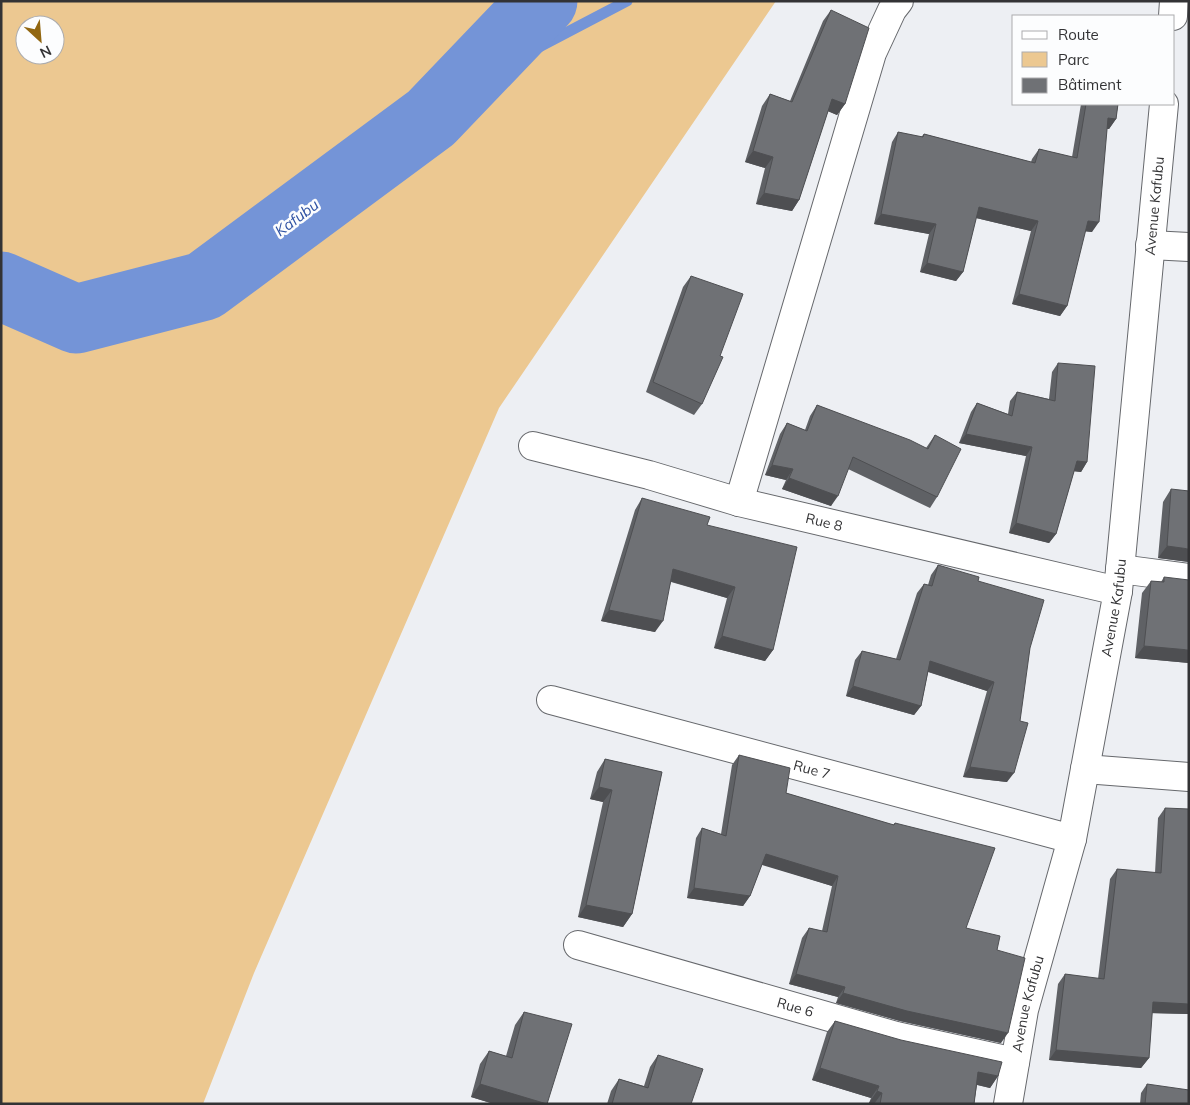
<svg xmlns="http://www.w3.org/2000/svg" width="1190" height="1105" viewBox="0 0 1190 1105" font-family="Mulish,sans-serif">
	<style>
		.green { fill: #ecc891; fill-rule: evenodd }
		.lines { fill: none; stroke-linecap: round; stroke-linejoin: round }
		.stream { stroke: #7494d7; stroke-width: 11 }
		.river { stroke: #7494d7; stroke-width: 69 }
		.street-casing { stroke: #66686c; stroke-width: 30 }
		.street { stroke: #fff; stroke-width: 28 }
		.wall { fill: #5f6165 }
		.shaded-wall { fill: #4e4f52 }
		.building { fill: #6f7175; stroke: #4e4f52 }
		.labels { text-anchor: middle; stroke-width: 5; stroke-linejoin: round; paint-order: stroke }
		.street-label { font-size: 14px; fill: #333335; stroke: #fcfdfe }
		.water-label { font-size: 15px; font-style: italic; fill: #2f52a3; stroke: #fcfdfe }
	</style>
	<rect width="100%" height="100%" fill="#edeff3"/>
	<!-- green -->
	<path class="green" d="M 1,1 L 776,1 L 499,408 L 254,973 L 203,1104 L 1,1104 ZM 25,25 L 55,25 L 55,55 L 25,55 Z"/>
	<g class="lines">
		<!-- stream -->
		<path class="stream" d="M 457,90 L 627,1"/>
		<!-- river -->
		<path class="river" d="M 1,286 L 76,319 L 204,286 L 431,118 L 543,1"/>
		<!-- street casing -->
		<g class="street-casing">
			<g id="street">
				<path d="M 1173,16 L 1174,1"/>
				<path d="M 1150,245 L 1189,247"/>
				<path id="s1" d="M 533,446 L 649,475 L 739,502 L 1118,591"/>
				<path d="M 739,502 L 872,53 L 892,10 L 899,1"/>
				<path d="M 1120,569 L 1189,578"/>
				<path id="s2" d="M 551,700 L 1072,839"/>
				<path d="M 1085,769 L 1189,777"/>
				<path id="s3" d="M 578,945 L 896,1036 L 1015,1062"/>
				<path id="s4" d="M 1008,1104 L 1024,1010 L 1072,839 L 1118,591 L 1164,104"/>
			</g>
		</g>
		<!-- street -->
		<use href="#street" class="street"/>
	</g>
	<!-- wall -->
	<path class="wall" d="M 831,10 L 845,104 L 837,115 L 828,111 L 799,200 L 792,211 L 756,204 L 765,168 L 745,162 L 762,106 L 770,94 L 790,101 L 823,21 Z
		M 1081,104 L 1118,104 L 1116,119 L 1109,129 L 1107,129 L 1092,232 L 1085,231 L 1067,306 L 1060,316 L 1012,304 L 1031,231 L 976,218 L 963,272 L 956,281 L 920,272 L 929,234 L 874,224 L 892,142 L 898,132 L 921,137 L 924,134 L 1031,162 L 1032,159 L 1039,149 L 1072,157 Z
		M 691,276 L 702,404 L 694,415 L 646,392 L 683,287 Z
		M 1058,363 L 1087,462 L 1081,472 L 1074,471 L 1056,534 L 1049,543 L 1009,533 L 1026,456 L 959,443 L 971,412 L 977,403 L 1008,414 L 1010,401 L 1017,392 L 1049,399 L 1052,372 Z
		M 817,405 L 926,448 L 935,435 L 937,497 L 930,508 L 848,469 L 831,506 L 782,489 L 786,480 L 765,475 L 780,434 L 787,423 L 805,430 L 810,416 Z
		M 1171,489 L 1189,562 L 1158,558 L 1163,502 Z
		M 642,498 L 707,525 L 773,650 L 765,661 L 714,648 L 727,598 L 671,582 L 655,632 L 601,621 L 635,510 Z
		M 938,565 L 978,581 L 1030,648 L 1007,782 L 963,777 L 987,691 L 928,672 L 921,706 L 914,715 L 846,696 L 855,660 L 862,651 L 896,659 L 917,593 L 924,584 L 928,585 L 931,575 Z
		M 1164,577 L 1189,663 L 1135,658 L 1142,593 L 1151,581 L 1161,582 Z
		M 739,755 L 786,793 L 893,825 L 895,823 L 966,928 L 997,950 L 1001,1043 L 900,1021 L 836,1003 L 838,997 L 789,984 L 802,938 L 809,928 L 822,931 L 832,886 L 762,864 L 750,896 L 743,906 L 687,898 L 696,838 L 702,828 L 721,834 L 732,765 Z
		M 605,759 L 662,772 L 632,914 L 623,927 L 578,917 L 603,802 L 590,799 L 597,772 Z
		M 1165,808 L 1188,1014 L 1152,1013 L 1149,1058 L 1141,1068 L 1049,1060 L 1058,984 L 1065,974 L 1098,979 L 1110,879 L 1117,869 L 1155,873 L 1158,818 Z
		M 524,1012 L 547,1104 L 494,1104 L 471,1097 L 480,1064 L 489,1051 L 506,1056 L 515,1025 Z
		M 835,1021 L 998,1076 L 990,1088 L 977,1085 L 974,1104 L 873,1104 L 869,1103 L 871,1098 L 812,1080 L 827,1032 Z
		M 658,1055 L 691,1104 L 607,1104 L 611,1091 L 619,1079 L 644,1086 L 650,1067 Z
		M 1147,1084 L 1189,1104 L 1140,1104 L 1141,1093 Z"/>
	<!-- shaded-wall -->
	<path class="shaded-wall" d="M 832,99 L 845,104 L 837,115 L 825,110 Z
		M 1108,118 L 1116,119 L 1109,129 L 1101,128 Z
		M 753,151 L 773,157 L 765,168 L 745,162 Z
		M 764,193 L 799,200 L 792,211 L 756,204 Z
		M 979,207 L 1038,221 L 1031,231 L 972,217 Z
		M 881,214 L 936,224 L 929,234 L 874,224 Z
		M 1088,221 L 1099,222 L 1092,232 L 1081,231 Z
		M 927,263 L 963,272 L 956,281 L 920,272 Z
		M 1019,294 L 1067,306 L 1060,316 L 1012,304 Z
		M 966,434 L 1032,447 L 1026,456 L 959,443 Z
		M 1077,461 L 1087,462 L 1081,472 L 1071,471 Z
		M 772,465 L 793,469 L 786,480 L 765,475 Z
		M 789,478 L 838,496 L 831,506 L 782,489 Z
		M 1016,523 L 1056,534 L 1049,543 L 1009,533 Z
		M 1167,546 L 1189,549 L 1189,562 L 1158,558 Z
		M 673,569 L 735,587 L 727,598 L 666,580 Z
		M 609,610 L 663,621 L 655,632 L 601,621 Z
		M 722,636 L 773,650 L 765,661 L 714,648 Z
		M 1144,646 L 1189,650 L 1189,663 L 1135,658 Z
		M 930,661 L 994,682 L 987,691 L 923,670 Z
		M 853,686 L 921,706 L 914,715 L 846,696 Z
		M 970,767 L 1014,773 L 1007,782 L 963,777 Z
		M 599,787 L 612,790 L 603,802 L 590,799 Z
		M 766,854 L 838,876 L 832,886 L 759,864 Z
		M 694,888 L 750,896 L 743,906 L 687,898 Z
		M 586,905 L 632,914 L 623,927 L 578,917 Z
		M 796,974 L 845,987 L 838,997 L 789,984 Z
		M 843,993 L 1008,1033 L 1001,1043 L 900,1021 L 836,1003 Z
		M 1153,1002 L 1189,1004 L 1189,1014 L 1146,1013 Z
		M 1056,1050 L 1149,1058 L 1141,1068 L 1049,1060 Z
		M 820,1068 L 879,1086 L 871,1098 L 812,1080 Z
		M 978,1072 L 998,1076 L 990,1088 L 970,1083 Z
		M 480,1084 L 547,1104 L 494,1104 L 471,1097 Z
		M 877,1091 L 882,1093 L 874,1104 L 869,1103 Z"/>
	<!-- building -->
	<path class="building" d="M 831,10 L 869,28 L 845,104 L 832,99 L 799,200 L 764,193 L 773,157 L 753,151 L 770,94 L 792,102 Z
		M 1086,104 L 1118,104 L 1116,119 L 1108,118 L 1099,222 L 1088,221 L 1067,306 L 1019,294 L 1038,221 L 979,207 L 963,272 L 927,263 L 936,224 L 881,214 L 898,132 L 923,137 L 924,134 L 1035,163 L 1039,149 L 1077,158 Z
		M 691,276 L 743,294 L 720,356 L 723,357 L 702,404 L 653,382 Z
		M 1058,363 L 1095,366 L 1087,462 L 1077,461 L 1056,534 L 1016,523 L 1032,447 L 966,434 L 977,403 L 1012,416 L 1017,392 L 1055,401 Z
		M 817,405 L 910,440 L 928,449 L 935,435 L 961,449 L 937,497 L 853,457 L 838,496 L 789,478 L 793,469 L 772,465 L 787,423 L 807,431 Z
		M 1171,489 L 1189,491 L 1189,549 L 1167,546 Z
		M 642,498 L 710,517 L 707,525 L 797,547 L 773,650 L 722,636 L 735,587 L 673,569 L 663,621 L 609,610 Z
		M 938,565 L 979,577 L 978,581 L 1044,600 L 1030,648 L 1020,721 L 1028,723 L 1014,773 L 970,767 L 994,682 L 930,661 L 921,706 L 853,686 L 862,651 L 900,660 L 924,584 L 932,586 Z
		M 1164,577 L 1189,580 L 1189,650 L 1144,646 L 1151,581 L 1164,582 Z
		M 739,755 L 790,768 L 786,793 L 894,825 L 895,823 L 995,848 L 966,928 L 1000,936 L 997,950 L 1025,958 L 1008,1033 L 907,1011 L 843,993 L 845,987 L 796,974 L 809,928 L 827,932 L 838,876 L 766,854 L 750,896 L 694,888 L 702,828 L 726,836 Z
		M 605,759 L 662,772 L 632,914 L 586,905 L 612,790 L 599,787 Z
		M 1165,808 L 1189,809 L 1189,1004 L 1153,1002 L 1149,1058 L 1056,1050 L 1065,974 L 1104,979 L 1117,869 L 1161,873 Z
		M 524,1012 L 572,1024 L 547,1104 L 480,1084 L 489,1051 L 512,1058 Z
		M 835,1021 L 901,1040 L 1002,1062 L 998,1076 L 978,1072 L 974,1104 L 880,1104 L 882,1093 L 877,1091 L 879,1086 L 820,1068 Z
		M 658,1055 L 703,1069 L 691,1104 L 612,1104 L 619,1079 L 648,1088 Z
		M 1147,1084 L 1189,1090 L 1189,1104 L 1145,1104 Z"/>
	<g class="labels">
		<!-- street labels -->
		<g class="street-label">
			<text dy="5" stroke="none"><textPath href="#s4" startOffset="912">Avenue Kafubu</textPath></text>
			<text dy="5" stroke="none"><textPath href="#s1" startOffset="301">Rue 8</textPath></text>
			<text dy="5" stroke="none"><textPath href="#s4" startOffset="508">Avenue Kafubu</textPath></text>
			<text dy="5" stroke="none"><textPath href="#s2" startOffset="270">Rue 7</textPath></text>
			<text dy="5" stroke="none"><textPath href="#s4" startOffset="102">Avenue Kafubu</textPath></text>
			<text dy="5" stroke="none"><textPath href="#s3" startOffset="226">Rue 6</textPath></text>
		</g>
		<!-- water labels -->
		<g class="water-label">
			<text transform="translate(297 218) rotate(-37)" y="5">Kafubu</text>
		</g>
	</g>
	<!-- border -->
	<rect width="1190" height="1105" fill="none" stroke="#333335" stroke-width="5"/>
	<!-- legend -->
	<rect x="1012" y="15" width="162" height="90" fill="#fcfdfe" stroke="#acacae"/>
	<rect x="1022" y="31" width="25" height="8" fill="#ffffff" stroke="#acacae"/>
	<text x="1058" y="40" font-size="15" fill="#333335">Route</text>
	<rect x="1022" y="52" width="25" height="15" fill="#ecc891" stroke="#acacae"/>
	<text x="1058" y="65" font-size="15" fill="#333335">Parc</text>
	<rect x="1022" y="78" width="25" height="15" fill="#6f7175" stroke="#acacae"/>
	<text x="1058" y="90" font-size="15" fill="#333335">Bâtiment</text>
	<!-- north arrow -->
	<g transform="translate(40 40) rotate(154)"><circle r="24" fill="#fcfdfe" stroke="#acacae"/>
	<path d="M0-4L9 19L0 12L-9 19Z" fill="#926711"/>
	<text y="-8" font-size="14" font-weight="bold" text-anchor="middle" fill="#333335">N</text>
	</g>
</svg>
